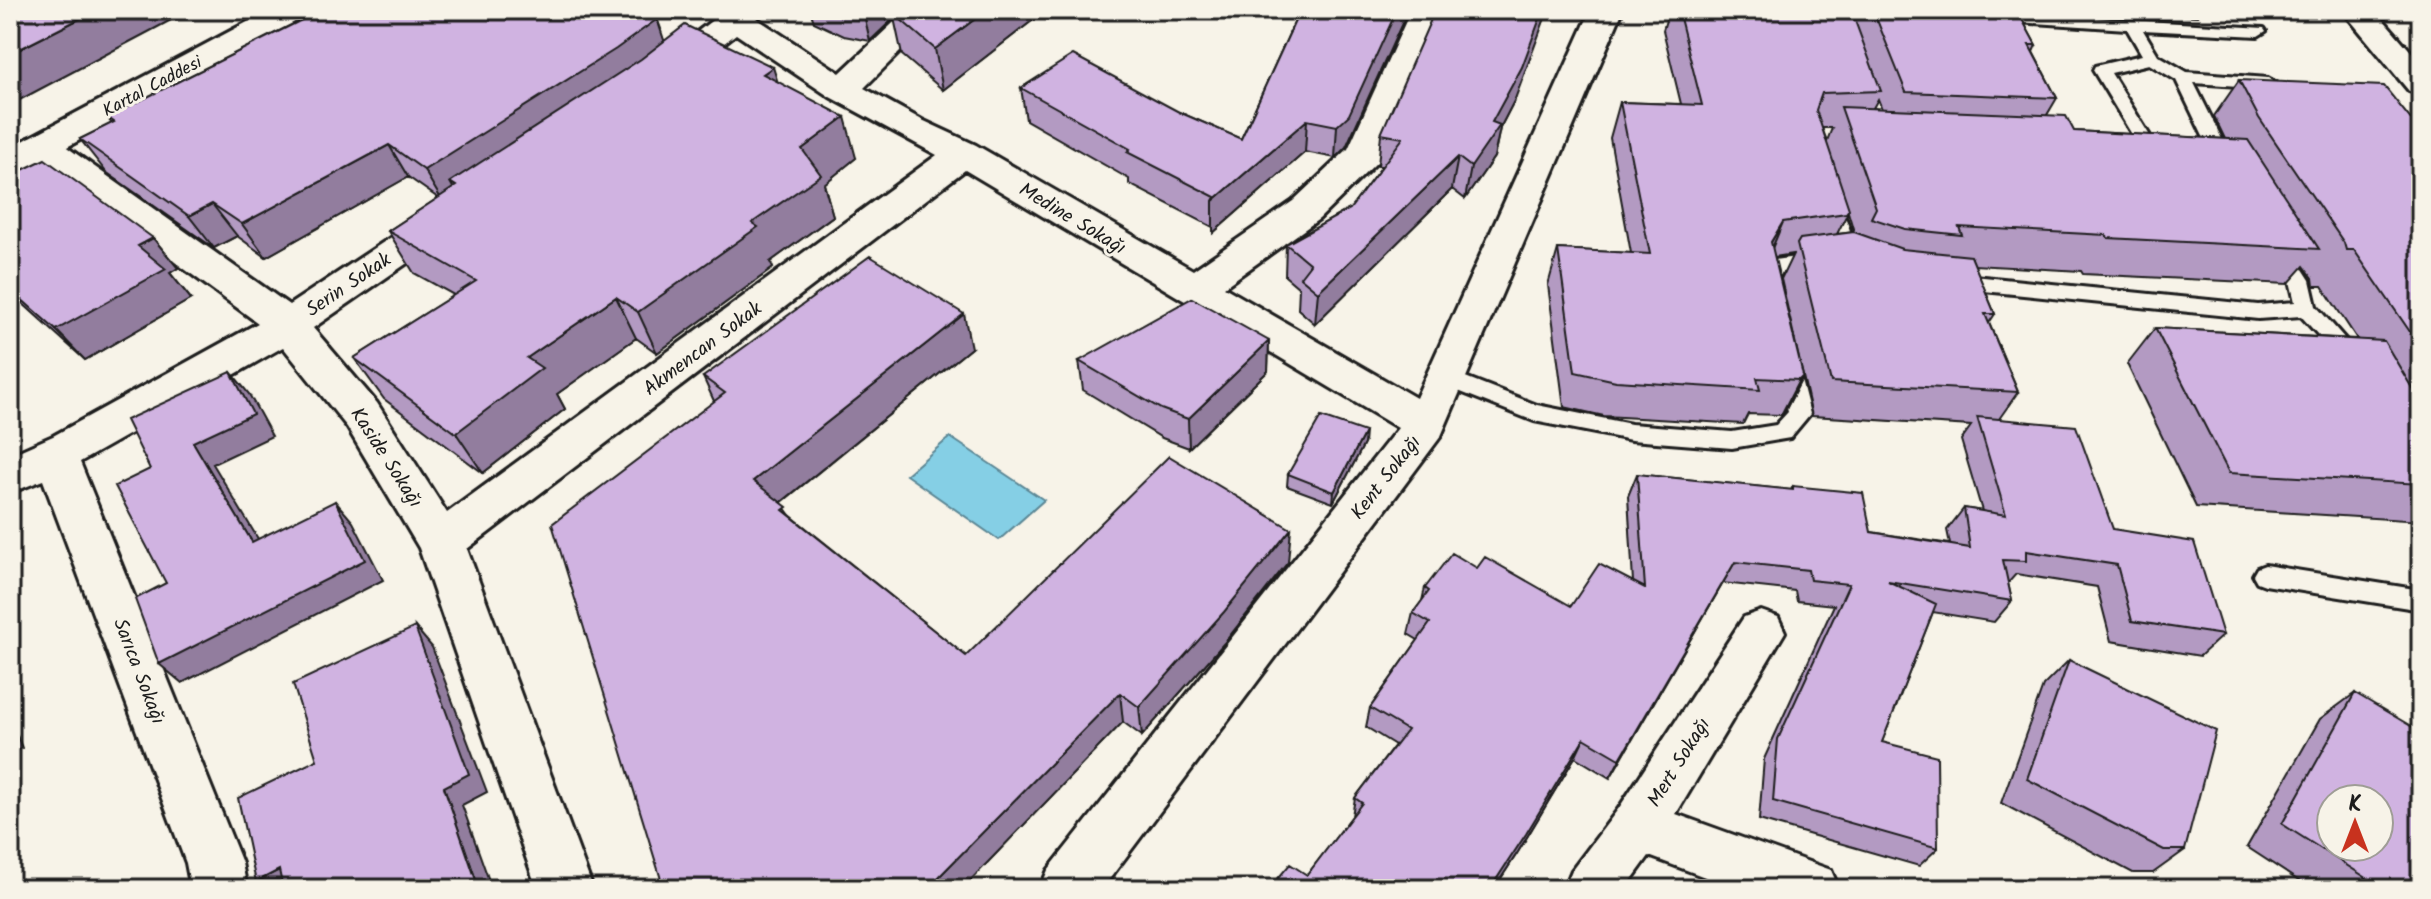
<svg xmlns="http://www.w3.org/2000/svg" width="2431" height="899" viewBox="0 0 2431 899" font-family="Kalam,sans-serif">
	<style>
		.water { fill: #85cfe5; stroke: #5b8795; stroke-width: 2 }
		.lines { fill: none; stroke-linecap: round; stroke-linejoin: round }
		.service-casing { stroke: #1c1c1c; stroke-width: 6 }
		.minor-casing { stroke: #1c1c1c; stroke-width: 6 }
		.secondary-casing { stroke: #1c1c1c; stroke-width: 6 }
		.service { fill: #f7f3e8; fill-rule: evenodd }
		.minor { fill: #f7f3e8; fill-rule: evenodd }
		.secondary { fill: #f7f3e8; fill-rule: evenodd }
		.wall { fill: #b39ac2; stroke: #1c1c1c; stroke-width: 2; fill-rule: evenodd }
		.shaded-wall { fill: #927d9e; stroke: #1c1c1c; stroke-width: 2 }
		.building { fill: #d0b3e1; stroke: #1c1c1c; stroke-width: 2; fill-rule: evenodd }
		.labels { text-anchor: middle; stroke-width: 6; stroke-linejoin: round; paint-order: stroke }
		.far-street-label { font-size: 18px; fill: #1c1c1c; stroke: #f7f3e8 }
		.street-label { font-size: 20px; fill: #1c1c1c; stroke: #f7f3e8 }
	</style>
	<rect width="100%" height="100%" fill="#f7f3e8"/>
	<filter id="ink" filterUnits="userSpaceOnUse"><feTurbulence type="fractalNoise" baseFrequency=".0125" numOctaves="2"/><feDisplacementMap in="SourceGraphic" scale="16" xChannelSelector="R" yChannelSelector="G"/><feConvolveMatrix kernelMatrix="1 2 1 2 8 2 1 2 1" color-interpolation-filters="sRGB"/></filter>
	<g filter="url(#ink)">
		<!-- water -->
		<path class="water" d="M 950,437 L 1044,500 L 999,540 L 906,475 Z"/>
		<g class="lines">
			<!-- service casing -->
			<g class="service-casing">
				<path id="service" d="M 1992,12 L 2264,28 L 2266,31 L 2258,36 L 2143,30 L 2158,55 L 2187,72 L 2268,78 L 2277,83 L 2268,88 L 2194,83 L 2230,155 L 2221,161 L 2212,155 L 2176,80 L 2149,64 L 2111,73 L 2157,147 L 2148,153 L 2142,151 L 2093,70 L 2095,66 L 2142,55 L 2127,29 L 1986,20 L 1984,17 Z
					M 1830,193 L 1839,199 L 1855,245 L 1845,263 L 1782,272 L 1778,279 L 1781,291 L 1778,296 L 1764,296 L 1758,279 L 1768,261 L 1831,252 L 1835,245 L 1821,199 Z
					M 2281,244 L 2288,246 L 2310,280 L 2316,306 L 2361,357 L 2364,362 L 2361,367 L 2347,367 L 2301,316 L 2258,319 L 1954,288 L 1944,281 L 1954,274 L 2258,305 L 2295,302 L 2290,281 L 2271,251 Z
					M 1787,356 L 1794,359 L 1797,364 L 1810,414 L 1790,438 L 1732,448 L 1631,440 L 1534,421 L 1438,383 L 1434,377 L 1438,371 L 1445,369 L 1537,405 L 1631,424 L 1732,432 L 1776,425 L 1788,412 L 1777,364 L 1780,359 Z
					M 2265,565 L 2421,590 L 2421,610 L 2265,585 L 2257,582 L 2253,575 L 2257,568 Z"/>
			</g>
			<!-- minor casing -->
			<g class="minor-casing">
				<path id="minor" d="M 706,10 L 762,10 L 756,18 L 840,73 L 907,10 L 942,10 L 864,88 L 922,120 L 976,145 L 1193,270 L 1293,201 L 1348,149 L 1411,10 L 1443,10 L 1377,162 L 1319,219 L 1224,287 L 1416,398 L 1591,10 L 1623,10 L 1441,436 L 1102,889 L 1040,889 L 1048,870 L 1398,428 L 965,170 L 467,549 L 593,889 L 537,889 L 419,548 L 347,427 L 283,347 L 80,462 L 242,863 L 247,889 L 191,889 L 186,863 L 43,480 L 10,493 L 10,455 L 53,436 L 258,323 L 28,154 L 23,146 L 28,138 L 41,135 L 54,138 L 289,305 L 435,208 L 448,204 L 461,208 L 467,217 L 461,226 L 313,328 L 377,403 L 447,513 L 937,155 L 830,97 L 736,34 L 674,82 L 662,85 L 650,82 L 645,75 L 650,68 L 714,19 Z
					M 1761,611 L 1778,617 L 1785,632 L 1676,814 L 1831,870 L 1839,889 L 1737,889 L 1649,856 L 1625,889 L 1564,889 L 1572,870 L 1619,808 L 1744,617 Z"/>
			</g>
			<!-- secondary casing -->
			<g class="secondary-casing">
				<path id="secondary" d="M 270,10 L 310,10 L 305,17 L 23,171 L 10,175 L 10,148 Z
					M 2342,10 L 2375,10 L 2421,63 L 2421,94 L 2409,91 Z"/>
			</g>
			<!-- service -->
			<use href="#service" class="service"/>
			<!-- minor -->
			<use href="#minor" class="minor"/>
			<!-- secondary -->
			<use href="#secondary" class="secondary"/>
		</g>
		<!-- wall -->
		<path class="wall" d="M 308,10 L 654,10 L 661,29 L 659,30 L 664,41 L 777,81 L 856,158 L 824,184 L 833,216 L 770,262 L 773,268 L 657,353 L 636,338 L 557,394 L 565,409 L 483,473 L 384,399 L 354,358 L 454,295 L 414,273 L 388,231 L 438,198 L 408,177 L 266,257 L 237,236 L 214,248 L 106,172 L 80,139 L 112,124 L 107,117 L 311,15 Z
			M 810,10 L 1046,10 L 943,90 L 902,55 L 894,18 L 870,41 L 844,36 L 814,22 Z
			M 1300,10 L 1408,10 L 1346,147 L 1335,158 L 1305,152 L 1213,233 L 1213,227 L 1129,184 L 1129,179 L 1026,120 L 1021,88 L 1179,112 L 1241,139 Z
			M 1669,10 L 2017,10 L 2036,45 L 2033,52 L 2057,98 L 2047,115 L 2074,131 L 2225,139 L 2214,116 L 2239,80 L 2421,132 L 2421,521 L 2196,507 L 2127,364 L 2155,328 L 2357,339 L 2322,286 L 2314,286 L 2313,278 L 2304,266 L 2288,284 L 2083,274 L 2081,271 L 1974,265 L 1995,314 L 1989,323 L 2018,392 L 1999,419 L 2223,635 L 2200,656 L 2111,641 L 2097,587 L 2016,574 L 2008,583 L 2012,601 L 1994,622 L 1933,612 L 1882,742 L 1938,848 L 1919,866 L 1759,820 L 1764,759 L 1834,605 L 1797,601 L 1795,591 L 1723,583 L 1610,778 L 1575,757 L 1518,852 L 1494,889 L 1269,889 L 1307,875 L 1352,816 L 1355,798 L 1395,745 L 1366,727 L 1370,708 L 1418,640 L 1408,634 L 1413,613 L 1422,601 L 1425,588 L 1477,568 L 1571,606 L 1633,582 L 1628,496 L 1637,474 L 1791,490 L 1793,486 L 1871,532 L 1950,544 L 1947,530 L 1964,508 L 1982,511 L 1961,440 L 1971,426 L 1812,416 L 1781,279 L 1793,254 L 1774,257 L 1803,376 L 1785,411 L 1781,415 L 1748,414 L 1743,424 L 1604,416 L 1564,407 L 1548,285 L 1558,249 L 1631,253 L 1610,138 L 1620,102 L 1681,104 L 1663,30 ZM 1878,99 L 1882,109 L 1873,108 ZM 1822,128 L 1832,128 L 1827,141 ZM 1848,212 L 1854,232 L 1837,234 Z
			M 2056,10 L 2202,10 L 2198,16 Z
			M 1515,99 L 1500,128 L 1494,157 L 1465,199 L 1452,189 L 1315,324 L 1298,309 L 1299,288 L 1285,276 L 1286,244 L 1350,209 L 1382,166 L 1378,166 L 1381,134 Z
			M 10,176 L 153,238 L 178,268 L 170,273 L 191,299 L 85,360 L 10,292 Z
			M 1269,341 L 1268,371 L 1189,448 L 1162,438 L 1083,390 L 1079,361 Z
			M 971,348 L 781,503 L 790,515 L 966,656 L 1288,562 L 1224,643 L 1142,736 L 1123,722 L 962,889 L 714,401 L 703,377 Z
			M 1364,444 L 1333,503 L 1287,486 L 1288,474 Z
			M 2069,660 L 2185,850 L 2153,873 L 2133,873 L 2001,803 L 2043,686 Z
			M 2355,693 L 2421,889 L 2311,889 L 2247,847 L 2320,719 Z"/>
		<!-- shaded-wall -->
		<path class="shaded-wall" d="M 97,10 L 190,10 L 10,105 L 10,54 Z
			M 630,10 L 654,10 L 668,52 L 456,186 L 450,182 L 456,193 L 443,202 L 424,170 Z
			M 863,10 L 903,10 L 893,13 L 894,18 L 870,41 Z
			M 987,10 L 1046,10 L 943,90 L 935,49 Z
			M 1397,10 L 1408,10 L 1346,147 L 1335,158 L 1337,126 Z
			M 1543,10 L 1548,10 L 1515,99 L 1500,128 L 1494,157 L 1465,199 L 1471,167 Z
			M 773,67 L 786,109 L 763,74 Z
			M 845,117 L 856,158 L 824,184 L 833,216 L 770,262 L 773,268 L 657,353 L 638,312 L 752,223 L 802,149 Z
			M 1307,120 L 1305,152 L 1213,233 L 1213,201 Z
			M 389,145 L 408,177 L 266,257 L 242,224 Z
			M 1458,157 L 1452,189 L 1315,324 L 1318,292 Z
			M 212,204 L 237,236 L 214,248 L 189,216 Z
			M 1783,222 L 1768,258 L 1771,242 Z
			M 153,238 L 178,268 L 170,273 L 191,299 L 85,360 L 56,330 L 138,246 Z
			M 616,297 L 636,338 L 557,394 L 565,409 L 483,473 L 456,433 L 527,358 Z
			M 964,314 L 971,348 L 768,513 L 753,481 Z
			M 1269,341 L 1268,371 L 1189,448 L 1188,419 Z
			M 231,372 L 249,394 L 272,436 L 213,464 L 272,562 L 252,542 L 193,442 Z
			M 1803,376 L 1785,411 L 1781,415 L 1799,380 Z
			M 1365,432 L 1364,444 L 1333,503 L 1334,492 Z
			M 335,501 L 353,522 L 383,580 L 182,683 L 159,664 Z
			M 1291,529 L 1288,562 L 1224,643 L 1142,736 L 1139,707 Z
			M 1735,562 L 1723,583 L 1610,778 L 1620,759 Z
			M 415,627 L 432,647 L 487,792 L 462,805 L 492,889 L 479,889 L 444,787 Z
			M 1120,693 L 1123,722 L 962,889 L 927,889 Z
			M 10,718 L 22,748 L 10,755 Z
			M 1584,738 L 1575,757 L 1518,852 L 1494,889 L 1490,889 Z
			M 279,870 L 297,889 L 268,889 L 256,882 Z"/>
		<!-- building -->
		<path class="building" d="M 10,10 L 97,10 L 10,54 Z
			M 313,10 L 635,10 L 656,20 L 616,49 L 424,170 L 389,145 L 242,224 L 212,204 L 189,216 L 80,139 L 114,122 L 107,117 L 316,13 Z
			M 896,10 L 987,10 L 935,49 L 893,13 Z
			M 1300,10 L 1397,10 L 1349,115 L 1337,126 L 1307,120 L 1213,201 L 1215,197 L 1127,152 L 1130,149 L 1021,88 L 1073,55 L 1179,112 L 1241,139 Z
			M 1435,10 L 1543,10 L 1522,67 L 1492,122 L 1500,125 L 1471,167 L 1458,157 L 1318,292 L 1300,277 L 1310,264 L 1286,244 L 1350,209 L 1403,138 L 1381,134 Z
			M 1678,10 L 1851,10 L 1881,91 L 1822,93 L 1816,110 L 1849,209 L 1846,213 L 1783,222 L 1771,242 L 1803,376 L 1799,380 L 1757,378 L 1760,390 L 1616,381 L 1575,372 L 1558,249 L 1650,254 L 1620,102 L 1702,105 Z
			M 1873,10 L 2017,10 L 2036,45 L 2029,45 L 2057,98 L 1906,92 Z
			M 685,25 L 773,67 L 763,74 L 845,117 L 802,149 L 821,175 L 752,223 L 758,227 L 638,312 L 616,297 L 527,358 L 542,368 L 456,433 L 354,358 L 476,281 L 388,231 L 456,186 L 450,182 L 641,59 Z
			M 2239,80 L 2384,86 L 2421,132 L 2421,355 L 2413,342 L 2417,342 L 2354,250 L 2346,250 L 2344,243 L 2259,118 Z
			M 1841,107 L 2066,116 L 2074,131 L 2248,140 L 2319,249 L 2108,238 L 2106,235 L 1959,227 L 1962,235 L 1905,229 L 1871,218 L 1876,208 Z
			M 45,159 L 153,238 L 138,246 L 166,269 L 56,330 L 10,289 L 10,176 Z
			M 1854,232 L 1902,249 L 1971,256 L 1995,314 L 1985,314 L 2018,392 L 1831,382 L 1797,244 L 1800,239 Z
			M 870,256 L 964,314 L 753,481 L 787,507 L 783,510 L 966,656 L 1169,456 L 1291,529 L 1224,612 L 1139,707 L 1120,693 L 927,889 L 664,889 L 552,524 L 725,393 L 703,377 Z
			M 1192,298 L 1269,341 L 1188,419 L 1161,409 L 1079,361 Z
			M 2155,328 L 2384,341 L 2421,403 L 2421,484 L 2229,473 Z
			M 231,372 L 253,414 L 193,442 L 252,542 L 335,501 L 365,560 L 159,664 L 135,599 L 166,583 L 115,486 L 150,469 L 126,420 Z
			M 1321,417 L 1365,432 L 1334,492 L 1288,474 Z
			M 1977,417 L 2076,426 L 2113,529 L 2194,542 L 2223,635 L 2132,621 L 2117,565 L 2026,551 L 2026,561 L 2003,560 L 2012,601 L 1888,581 L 1936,604 L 1882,742 L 1937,756 L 1938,848 L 1773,801 L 1778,739 L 1849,584 L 1810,580 L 1808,570 L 1735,562 L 1620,759 L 1584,738 L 1526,834 L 1490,889 L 1269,889 L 1290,864 L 1307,875 L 1362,803 L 1355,798 L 1407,730 L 1370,708 L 1430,623 L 1413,613 L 1429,591 L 1425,588 L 1452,553 L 1477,568 L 1485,557 L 1571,606 L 1599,564 L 1645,588 L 1637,474 L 1793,490 L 1793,486 L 1863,493 L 1871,532 L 1970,548 L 1964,508 L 2006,515 Z
			M 415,627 L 469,774 L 444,787 L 479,889 L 283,889 L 279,870 L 256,882 L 238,798 L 317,760 L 293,684 Z
			M 2069,660 L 2216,731 L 2185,850 L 2164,850 L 2027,779 Z
			M 2355,693 L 2421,732 L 2421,889 L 2384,889 L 2282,824 ZM 2331,799 L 2379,799 L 2379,847 L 2331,847 Z"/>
	</g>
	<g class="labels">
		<!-- far-street labels -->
		<g class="far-street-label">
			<text transform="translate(152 86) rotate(-28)" y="6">Kartal Caddesi</text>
		</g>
		<!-- street labels -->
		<g class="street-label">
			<text transform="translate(1073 218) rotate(31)" y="7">Medine Sokağı</text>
			<text transform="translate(348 284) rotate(-34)" y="7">Serin Sokak</text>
			<text transform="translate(702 348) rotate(-37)" y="7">Akmencan Sokak</text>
			<text transform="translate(387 457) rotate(57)" y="7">Kaside Sokağı</text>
			<text transform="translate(1385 477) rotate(-52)" y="7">Kent Sokağı</text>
			<text transform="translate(140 671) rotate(69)" y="7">Sarıca Sokağı</text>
			<text transform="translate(1678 762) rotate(-58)" y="7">Mert Sokağı</text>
		</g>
	</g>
	<!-- margin -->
	<rect width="2431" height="899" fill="none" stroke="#f7f3e8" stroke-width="40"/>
	<rect x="20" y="20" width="2391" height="859" fill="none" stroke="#1c1c1c" stroke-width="3" filter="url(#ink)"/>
	<!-- north arrow -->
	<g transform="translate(2355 823)"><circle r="38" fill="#f7f3e8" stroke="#9f9d96" stroke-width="2"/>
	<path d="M0-6L14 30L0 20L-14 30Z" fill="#c8321e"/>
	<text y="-12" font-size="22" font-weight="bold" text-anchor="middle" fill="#1c1c1c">K</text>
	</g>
</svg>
